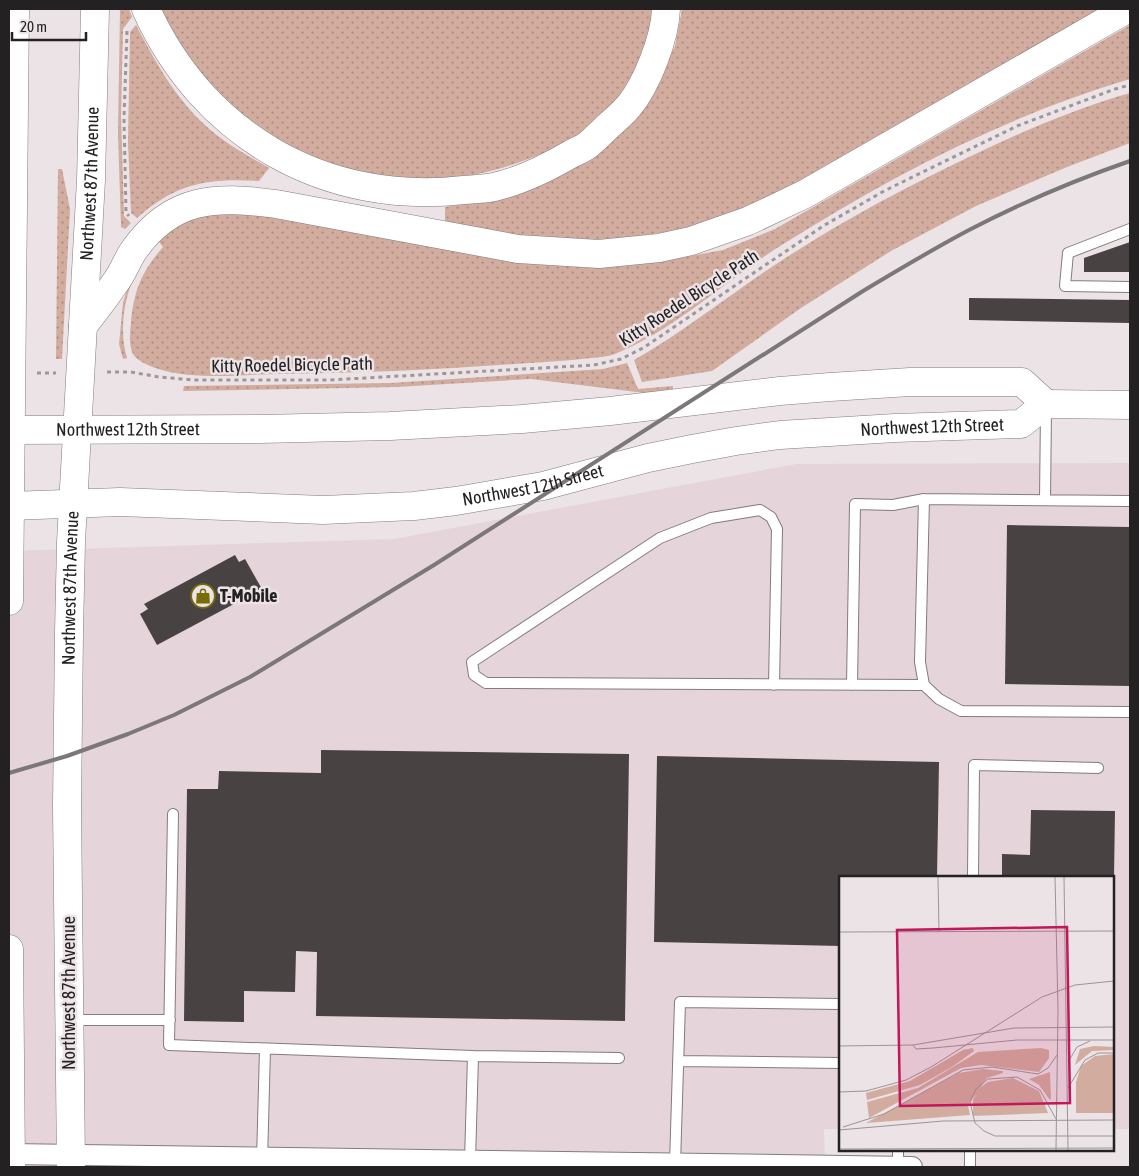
<svg xmlns="http://www.w3.org/2000/svg" width="1139" height="1176" viewBox="0 0 1139 1176" font-family="'Asap Condensed',sans-serif">
	<style>
		.built { fill: #e5d5da }
		.grass { fill: url(#grass-dots) }
		.building { fill: #494242 }
		.lines { fill: none; stroke-linecap: round; stroke-linejoin: round }
		.service-casing { stroke: #837b7e; stroke-width: 12 }
		.minor-casing { stroke: #837b7e; stroke-width: 22 }
		.secondary-casing { stroke: #837b7e; stroke-width: 29 }
		.motorway-casing { stroke: #837b7e; stroke-width: 29 }
		.path { stroke: #9d979a; stroke-width: 3; stroke-dasharray: 4 4; stroke-linecap: butt }
		.service { stroke: #fff; stroke-width: 10 }
		.minor { stroke: #fff; stroke-width: 20 }
		.secondary { stroke: #fff; stroke-width: 28 }
		.motorway { stroke: #fff; stroke-width: 28 }
		.rail { stroke: #7c7779; stroke-width: 4 }
		.labels { text-anchor: middle; stroke-width: 5; stroke-linejoin: round; paint-order: stroke }
		.street-label { font-size: 18px; fill: #242122; stroke: #ebe3e6 }
		.poi-label { font-size: 18px; font-weight: bold; fill: #242122; stroke: #ebe3e6; text-anchor: start }
		.inset-road { fill: none; stroke: #9b9598; stroke-width: 1 }
		.view { fill: #c2185b; fill-opacity: 0.15; stroke: #c2185b; stroke-width: 2.5 }
		.inset-edge { fill: none; stroke: #242122; stroke-width: 2.5 }
	</style>
	<defs>
		<pattern id="grass-dots" width="8" height="8" patternUnits="userSpaceOnUse" patternTransform="scale(1.25)"><rect width="8" height="8" fill="#d2ac9f"/><path d="M2 2h.1M6 6h.1" fill="none" stroke="#aa8c81" stroke-width="1.8" stroke-linecap="round"/></pattern>
	</defs>
	<rect width="100%" height="100%" fill="#ebe3e6"/>
	<!-- built -->
	<path class="built" d="M 1130,463 L 1130,1129 L 1113,1129 L 1113,877 L 840,877 L 840,1129 L 824,1129 L 825,1167 L 9,1167 L 9,551 L 394,539 L 796,464 Z"/>
	<!-- grass -->
	<path class="grass" d="M 120,9 L 129,9 L 132,17 L 123,29 L 121,116 L 124,216 L 131,223 L 125,229 L 121,227 L 118,134 Z
		M 159,9 L 657,9 C 646,55 625,100 586,131 C 570,143 548,152 528,159 C 443,192 360,184 280,140 C 265,132 249,123 236,111 C 202,82 180,48 159,9 Z
		M 682,9 L 1106,9 L 785,193 L 688,229 L 631,237 L 578,241 L 512,235 L 445,224 L 445,207 L 497,199 L 555,179 L 604,148 L 660,79 L 675,46 Z
		M 136,25 C 155,61 175,98 205,125 C 224,143 247,155 269,168 L 259,181 C 207,178 177,183 137,218 L 131,213 L 128,142 L 130,32 Z
		M 1130,25 L 1130,79 C 1008,115 893,175 785,243 C 728,278 678,328 615,354 C 607,357 599,357 591,358 C 566,361 540,362 514,364 C 436,370 358,373 280,374 C 251,374 220,378 190,375 C 175,374 138,367 132,352 C 129,342 130,332 131,322 C 134,290 142,271 163,247 L 157,239 L 186,219 L 231,209 L 663,261 L 723,250 L 775,229 Z
		M 1130,93 L 1130,143 L 1067,167 L 976,206 L 891,251 L 801,308 L 712,371 L 642,382 L 634,360 C 688,329 735,290 787,257 C 846,219 906,187 969,157 C 1021,132 1074,109 1130,93 Z
		M 58,169 L 62,169 L 70,209 L 62,359 L 56,359 Z
		M 140,264 C 125,292 118,327 127,358 L 123,359 L 119,344 L 123,303 L 127,289 Z
		M 627,363 L 638,389 L 673,386 L 673,389 L 645,393 L 531,379 L 397,387 L 183,391 L 184,386 L 391,383 L 603,369 Z"/>
	<!-- building -->
	<path class="building" d="M 1130,242 L 1130,272 L 1084,272 L 1084,258 Z
		M 969,298 L 1130,300 L 1130,323 L 969,320 Z
		M 1007,525 L 1130,527 L 1130,686 L 1005,684 Z
		M 235,555 L 239,562 L 245,559 L 262,589 L 157,645 L 140,614 L 148,609 L 144,604 Z
		M 321,750 L 629,754 L 625,1021 L 316,1016 L 317,952 L 296,951 L 295,992 L 244,991 L 244,1022 L 184,1021 L 187,789 L 218,789 L 219,771 L 321,773 Z
		M 657,756 L 939,762 L 937,877 L 840,877 L 840,946 L 654,942 Z
		M 1031,810 L 1115,811 L 1114,877 L 1002,877 L 1002,854 L 1030,855 Z"/>
	<g class="lines">
		<!-- service casing -->
		<g class="service-casing">
			<path id="service" d="M 1130,229 L 1068,253 L 1065,286 L 1130,287
				M 1045,500 L 1046,410
				M 1130,501 L 924,499 L 920,662 L 924,685 L 939,699 L 961,711 L 1130,712
				M 774,685 L 777,529 L 771,517 L 760,510 L 711,518 L 660,538 L 472,662 L 474,675 L 486,683 L 924,685
				M 852,685 L 855,504 L 893,505 L 924,499
				M 173,814 L 169,1045 L 473,1056
				M 973,877 L 974,765 L 1098,768
				M 71,1020 L 170,1020
				M 679,1061 L 840,1063
				M 262,1161 L 265,1049
				M 470,1161 L 473,1056 L 619,1058
				M 675,1164 L 680,1002 L 840,1004
				M 898,1167 L 898,1150
				M 970,1167 L 970,1150"/>
		</g>
		<!-- minor casing -->
		<g class="minor-casing">
			<path id="minor" d="M 9,1154 L 912,1167"/>
		</g>
		<!-- secondary casing -->
		<g class="secondary-casing">
			<g id="secondary">
				<path id="s1" d="M 9,430 L 261,429 L 390,426 L 522,419 L 610,411 L 780,391 L 830,387 L 910,382 L 1022,382 L 1046,404"/>
				<path id="s2" d="M 9,506 L 120,502 L 323,510 L 414,506 L 456,501 L 543,486 L 648,458 L 692,449 L 736,441 L 780,435 L 895,428 L 1021,424 L 1046,404 L 1130,405"/>
				<path d="M 9,601 L 15,9"/>
				<path d="M 9,949 L 11,1167"/>
				<path id="s3" d="M 71,1167 L 67,806 L 69,632 L 71,542 L 91,180 L 95,9"/>
			</g>
		</g>
		<!-- motorway casing -->
		<g class="motorway-casing">
			<path id="motorway" d="M 146,9 C 203,136 326,206 464,190 C 474,189 485,189 494,187 C 521,181 547,168 571,154 C 577,151 585,148 590,143 C 596,138 601,133 607,127 C 614,121 622,114 629,106 C 647,84 665,38 666,9
				M 9,109 L 13,103
				M 83,326 C 94,312 105,298 115,283 C 123,273 127,260 134,250 C 172,196 217,196 276,204 L 518,249 L 599,254 L 659,248 L 691,241 L 748,221 L 805,194 L 1127,9"/>
		</g>
		<!-- path -->
		<path class="path" d="M 127,31 L 124,118 L 126,213 L 129,216
			M 107,372 L 131,372 L 159,377 L 194,380 L 330,380 L 594,365 L 621,359 L 643,348 L 823,226 L 884,191 L 1017,126 L 1115,89 L 1130,85
			M 37,373 L 56,373"/>
		<!-- service -->
		<use href="#service" class="service"/>
		<!-- minor -->
		<use href="#minor" class="minor"/>
		<!-- secondary -->
		<use href="#secondary" class="secondary"/>
		<!-- motorway -->
		<use href="#motorway" class="motorway"/>
		<!-- rail -->
		<path class="rail" d="M 9,773 L 67,756 L 128,734 L 174,715 L 250,677 L 434,565 L 863,291 C 898,270 933,249 969,230 C 1021,203 1075,180 1130,161"/>
	</g>
	<!-- icons -->
	<defs>
		<g id="shop-ring" transform="scale(1.25)"><circle r="9.5" fill="#ebe3e6" stroke="#786c07" stroke-width="1.5"/><path d="M-5-2.5h2.3a2.7 3.5 0 0 1 5.4 0H5L5.5 6h-11ZM-1.5-2.5h3a1.5 2.3 0 0 0-3 0Z" fill="#786c07"/></g>
	</defs>
	<g fill-rule="evenodd">
		<use href="#shop-ring" x="203" y="596"/>
	</g>
	<g class="labels">
		<!-- street labels -->
		<g class="street-label">
			<text dy="6" stroke="none"><textPath href="#s3" startOffset="984">Northwest 87th Avenue</textPath></text>
			<text transform="translate(689 298) rotate(-33)" y="6">Kitty Roedel Bicycle Path</text>
			<text transform="translate(292 365) rotate(-1)" y="6">Kitty Roedel Bicycle Path</text>
			<text dy="6" stroke="none"><textPath href="#s2" startOffset="931">Northwest 12th Street</textPath></text>
			<text dy="6" stroke="none"><textPath href="#s1" startOffset="119">Northwest 12th Street</textPath></text>
			<text dy="6" stroke="none"><textPath href="#s2" startOffset="526">Northwest 12th Street</textPath></text>
			<text dy="6" stroke="none"><textPath href="#s3" startOffset="579">Northwest 87th Avenue</textPath></text>
			<text transform="translate(69 993) rotate(-90)" y="6">Northwest 87th Avenue</text>
		</g>
		<!-- poi labels -->
		<g class="poi-label">
			<text x="220" y="602">T-Mobile</text>
		</g>
	</g>
	<!-- overview -->
	<g transform="translate(839 876)">
		<rect width="275" height="275" fill="#ebe3e6"/>
		<path d="M 255,170 L 275,171 L 275,174 L 253,175 L 236,189 L 241,173 ZM 134,172 L 135,175 L 113,191 L 81,209 L 28,224 L 27,217 L 71,205 L 124,174 ZM 202,172 L 210,174 L 210,182 L 200,196 L 142,189 L 122,192 L 30,242 L 28,226 L 79,212 L 139,176 ZM 275,178 L 275,237 L 237,237 L 237,206 L 242,190 L 256,180 ZM 144,193 L 164,195 L 164,197 L 148,202 L 129,229 L 131,239 L 27,247 L 120,197 ZM 211,196 L 212,223 L 211,224 L 200,209 L 190,203 ZM 174,202 L 200,215 L 209,237 L 134,240 L 134,224 L 139,213 L 149,206 Z" fill="#d2ac9f"/>
		<path class="inset-road" d="M 99,1 L 100,55M 216,1 L 219,133 L 217,274M 225,1 L 229,274M 0,56 L 275,55M 74,169 L 77,173 L 94,172 L 178,164 L 275,164M 0,170 L 74,169 L 175,152 L 275,151M 229,186 L 238,171 L 251,165M 229,212 L 246,184 L 259,177 L 275,177M 0,216 L 27,215 L 67,204 L 92,191 L 203,121 L 236,109 L 275,105M 217,243 L 201,214 L 178,201 L 149,203 L 137,213 L 131,226 L 136,247 L 145,255 L 156,260 L 275,260M 4,251 L 45,238 L 124,194 L 153,191 L 199,198 L 209,192 L 218,179M 0,254 L 104,245 L 275,244M 0,273 L 275,272"/>
		<path class="view" d="M 228,51 L 231,227 L 61,230 L 58,54 Z"/>
		<rect width="275" height="275" class="inset-edge"/>
	</g>
	<!-- border -->
	<rect width="1139" height="1176" fill="none" stroke="#242122" stroke-width="20"/>
	<!-- scale -->
	<path d="M12 32v8h74v-8" fill="none" stroke="#242122" stroke-width="2.5"/>
	<text x="20" y="32" font-size="15" fill="#242122" stroke="#ebe3e6" stroke-width="4" paint-order="stroke">20 m</text>
</svg>
